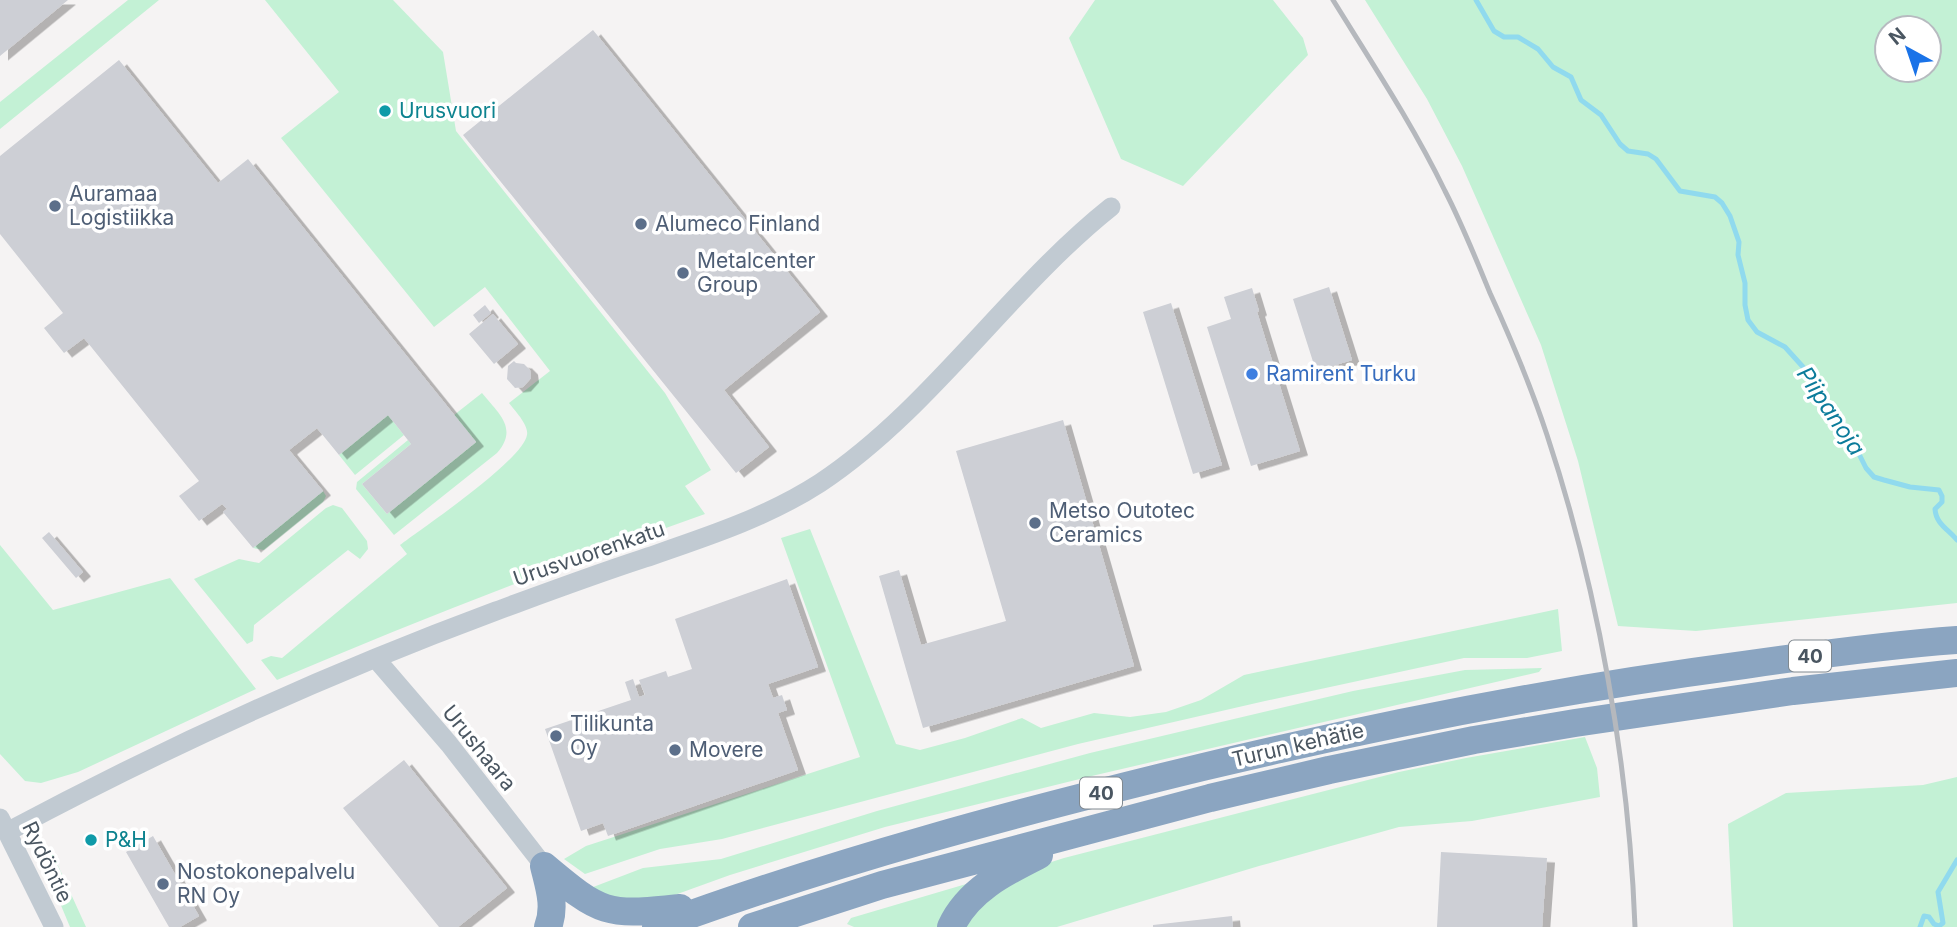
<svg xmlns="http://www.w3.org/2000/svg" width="1957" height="927" viewBox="0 0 1957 927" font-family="Inter,sans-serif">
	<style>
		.green { fill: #c3f1d5; fill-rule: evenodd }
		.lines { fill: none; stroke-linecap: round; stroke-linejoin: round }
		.stream { stroke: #90daee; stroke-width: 5 }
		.building { fill: #cdcfd5; filter: url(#shadow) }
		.minor { stroke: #c1cad2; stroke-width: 19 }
		.highway { stroke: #8ba5c1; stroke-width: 28 }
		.rail { stroke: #b5b8bd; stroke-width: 5 }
		.culture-dot { fill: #0f9aa8; stroke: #fff; stroke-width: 2.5 }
		.service-dot { fill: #5c6f8a; stroke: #fff; stroke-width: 2.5 }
		.shop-dot { fill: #3f7fe0; stroke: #fff; stroke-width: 2.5 }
		.labels { text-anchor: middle; stroke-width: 7; stroke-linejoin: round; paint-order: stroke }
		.shield { fill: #fff; stroke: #808990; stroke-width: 2 }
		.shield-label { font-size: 19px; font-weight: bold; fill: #4a5661 }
		.culture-label { font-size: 21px; fill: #0d838f; stroke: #fff; text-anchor: start }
		.service-label { font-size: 21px; fill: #4e5e75; stroke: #fff; text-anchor: start }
		.shop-label { font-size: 21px; fill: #366cbe; stroke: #fff; text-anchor: start }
		.street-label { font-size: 21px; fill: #4a5661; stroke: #fff }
		.water-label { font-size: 23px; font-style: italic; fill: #0c7c9b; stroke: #fff }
	</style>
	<defs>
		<filter id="shadow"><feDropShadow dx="8" dy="4.5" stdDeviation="0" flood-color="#0004"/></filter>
	</defs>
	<rect width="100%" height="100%" fill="#f5f3f3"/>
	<!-- green -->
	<path class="green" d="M 128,0 L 159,0 L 0,129 L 0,102 Z
		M 265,0 L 393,0 L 443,52 L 456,131 L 665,393 L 711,470 L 685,486 L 705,514 C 560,565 418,620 277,680 L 261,660 L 271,656 L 282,658 L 407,554 L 400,545 C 424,527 523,460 527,435 C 529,425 515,411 509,403 L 550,371 L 485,287 L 434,327 L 281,138 L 339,92 Z
		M 1095,0 L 1273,0 L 1303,38 L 1308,55 L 1183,186 L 1121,159 L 1069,38 Z
		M 1365,0 L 1957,0 L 1957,603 L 1696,631 L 1618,626 L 1578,461 L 1541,345 L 1462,166 L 1427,99 ZM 1887,28 L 1929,28 L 1929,70 L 1887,70 Z
		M 482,393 C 498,413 519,428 497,453 L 394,535 L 356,489 L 357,482 L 408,440 L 411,444 L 362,484 L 387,514 L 476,442 L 454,415 Z
		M 388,415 L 404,435 L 355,475 L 339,455 Z
		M 323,491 L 326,496 L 323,502 L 264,550 L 253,548 Z
		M 333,505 L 342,508 L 367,541 L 368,549 L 360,559 L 348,550 L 254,625 L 253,641 L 247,644 L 194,579 L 239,559 L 259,563 L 326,508 Z
		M 810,529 L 896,744 L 920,750 L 965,738 L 1022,718 L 1041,728 L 1094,713 L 1130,717 L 1166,712 L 1201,700 L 1244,675 L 1558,609 L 1562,651 L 1527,658 L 1464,658 L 1265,701 L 1078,744 L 722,839 L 660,849 L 585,874 L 564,859 L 586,846 L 860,757 L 781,538 Z
		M 0,545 L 53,610 L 170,578 L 256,689 L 78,772 L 41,783 L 25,781 L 0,754 Z
		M 1542,668 L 1539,672 L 1096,775 L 885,827 L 730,875 L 647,905 L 638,905 L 588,889 L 643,868 L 721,859 L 877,811 L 1090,753 L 1353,691 L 1465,670 Z
		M 1585,737 L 1597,768 L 1600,797 L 1472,821 L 1399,827 L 1259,866 L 1057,927 L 962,927 L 977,906 L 1039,866 L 1064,858 L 1399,772 L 1466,758 Z
		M 1957,777 L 1957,927 L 1733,927 L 1728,824 L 1786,793 L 1923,785 Z
		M 50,848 L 86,927 L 70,927 C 59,900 47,877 50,848 Z
		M 973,882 L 942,927 L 854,927 L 847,924 L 851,918 Z"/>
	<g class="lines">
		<!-- stream -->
		<path class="stream" d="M 1476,0 L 1494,31 L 1504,37 L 1518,37 L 1538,49 L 1553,67 L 1571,77 L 1581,100 L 1601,115 L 1620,144 L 1628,151 L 1648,154 L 1656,159 L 1680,191 L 1715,197 L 1722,203 L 1730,216 L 1739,242 L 1738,255 L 1745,283 L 1745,305 L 1748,320 L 1757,332 L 1785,347 L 1813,378 L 1850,436 L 1866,468 L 1874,477 L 1884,480 L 1910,487 L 1939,490 L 1942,496 L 1942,502 L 1935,509 C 1936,524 1948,529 1957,540
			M 1920,927 L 1924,916 L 1929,917 L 1934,924 L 1939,926 L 1943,923 L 1938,892 L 1957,860"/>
	</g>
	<!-- building -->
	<path class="building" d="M 0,0 L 68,0 L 0,56 Z
		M 593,30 L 820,312 L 724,390 L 769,447 L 736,473 L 463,135 Z
		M 119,60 L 218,183 L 248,159 L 476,442 L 387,514 L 362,484 L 411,444 L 388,415 L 339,455 L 317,428 L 289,450 L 323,491 L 253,548 L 223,512 L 227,509 L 222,504 L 199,521 L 179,496 L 199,481 L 84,338 L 64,353 L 44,328 L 63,313 L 0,234 L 0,156 Z
		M 1329,287 L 1352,360 L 1316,371 L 1293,299 Z
		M 1252,288 L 1259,311 L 1257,312 L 1300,451 L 1251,466 L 1207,327 L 1231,319 L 1224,297 Z
		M 1171,303 L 1222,465 L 1193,474 L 1143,312 Z
		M 485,305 L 491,313 L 479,323 L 473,315 Z
		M 493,314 L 518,344 L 494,364 L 469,334 Z
		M 514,361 L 516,363 L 524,364 L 530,370 L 531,378 L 523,387 L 515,388 L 507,379 L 508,366 Z
		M 1063,420 L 1134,666 L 923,728 L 879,576 L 899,570 L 921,645 L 1006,621 L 956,451 Z
		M 49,532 L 83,572 L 76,578 L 42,538 Z
		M 787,579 L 818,667 L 768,684 L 773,698 L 782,695 L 787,710 L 778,713 L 798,770 L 608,836 L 603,823 L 581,831 L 545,729 L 631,700 L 625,682 L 633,679 L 639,697 L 645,695 L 639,680 L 666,671 L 668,677 L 692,669 L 675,619 Z
		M 404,760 L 507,888 L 458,927 L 439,927 L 343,808 Z
		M 153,836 L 199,916 L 180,927 L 169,927 L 126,852 Z
		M 1441,852 L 1547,858 L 1542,927 L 1437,927 Z
		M 1232,916 L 1233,927 L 1153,927 L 1153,925 Z"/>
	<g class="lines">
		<!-- minor -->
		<path class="minor" d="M 376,659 L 449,744 L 544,866
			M 0,818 L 54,927
			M 7,832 C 164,748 329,673 496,611 C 545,593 593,575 642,559 C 703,538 766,518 820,483 C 930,410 1008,289 1111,207"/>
		<!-- highway -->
		<path class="highway" d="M 544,866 C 601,914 606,916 680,908
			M 544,866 C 549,887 556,906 548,927
			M 656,927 C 835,861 1018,812 1203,767 C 1382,724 1562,689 1744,665 C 1814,655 1886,645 1957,640
			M 752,927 L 882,885 L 1210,798 L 1329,770 L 1474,740 L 1575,723 L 1793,691 L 1957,673
			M 951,927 C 968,890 1005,872 1039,855"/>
		<!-- rail -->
		<path class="rail" d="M 1333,0 C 1372,63 1413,125 1445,191 C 1462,224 1476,259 1490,293 C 1511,339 1531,386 1547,435 C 1598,589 1629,765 1635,927"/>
	</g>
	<!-- markers -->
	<g class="culture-dot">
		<circle cx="385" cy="111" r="7"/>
		<circle cx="91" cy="840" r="7"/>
	</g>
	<g class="service-dot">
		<circle cx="55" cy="206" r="7"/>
		<circle cx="641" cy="224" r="7"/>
		<circle cx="683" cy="273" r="7"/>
		<circle cx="1035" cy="523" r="7"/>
		<circle cx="556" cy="736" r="7"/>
		<circle cx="675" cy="750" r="7"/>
		<circle cx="163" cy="884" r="7"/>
	</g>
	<circle class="shop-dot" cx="1252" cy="374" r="7"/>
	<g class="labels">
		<!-- shield labels -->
		<g class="shield">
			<rect x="1789" y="640.5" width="42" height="31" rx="5"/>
			<rect x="1080" y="777.5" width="42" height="31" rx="5"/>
		</g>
		<g class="shield-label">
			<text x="1810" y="663">40</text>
			<text x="1101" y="800">40</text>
		</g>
		<!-- culture labels -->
		<g class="culture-label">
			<text x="399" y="118">Urusvuori</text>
			<text x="105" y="847">P&amp;H</text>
		</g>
		<!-- service labels -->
		<g class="service-label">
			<text x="69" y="201">Auramaa<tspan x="69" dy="24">Logistiikka</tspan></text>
			<text x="655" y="231">Alumeco Finland</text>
			<text x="697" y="268">Metalcenter<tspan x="697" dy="24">Group</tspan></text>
			<text x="1049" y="518">Metso Outotec<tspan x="1049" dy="24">Ceramics</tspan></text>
			<text x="570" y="731">Tilikunta<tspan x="570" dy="24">Oy</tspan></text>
			<text x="689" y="757">Movere</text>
			<text x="177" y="879">Nostokonepalvelu<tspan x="177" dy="24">RN Oy</tspan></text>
		</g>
		<!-- shop labels -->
		<g class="shop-label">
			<text x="1266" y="381">Ramirent Turku</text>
		</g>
		<!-- street labels -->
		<g class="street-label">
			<text transform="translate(589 554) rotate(-19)" y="7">Urusvuorenkatu</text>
			<text transform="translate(1298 745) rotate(-13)" y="7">Turun kehätie</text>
			<text transform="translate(479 748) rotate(51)" y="7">Urushaara</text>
			<text transform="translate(47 862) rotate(64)" y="7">Rydöntie</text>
		</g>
		<!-- water labels -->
		<g class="water-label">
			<text transform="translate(1831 411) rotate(56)" y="8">Piipanoja</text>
		</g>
	</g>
	<!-- north arrow -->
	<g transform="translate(1908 49) rotate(320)"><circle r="33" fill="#ffffff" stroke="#b7bbc0" stroke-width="2"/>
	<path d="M0-5L12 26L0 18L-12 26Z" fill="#1a73e8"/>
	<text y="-10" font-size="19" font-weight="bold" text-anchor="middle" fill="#4a5661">N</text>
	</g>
</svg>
